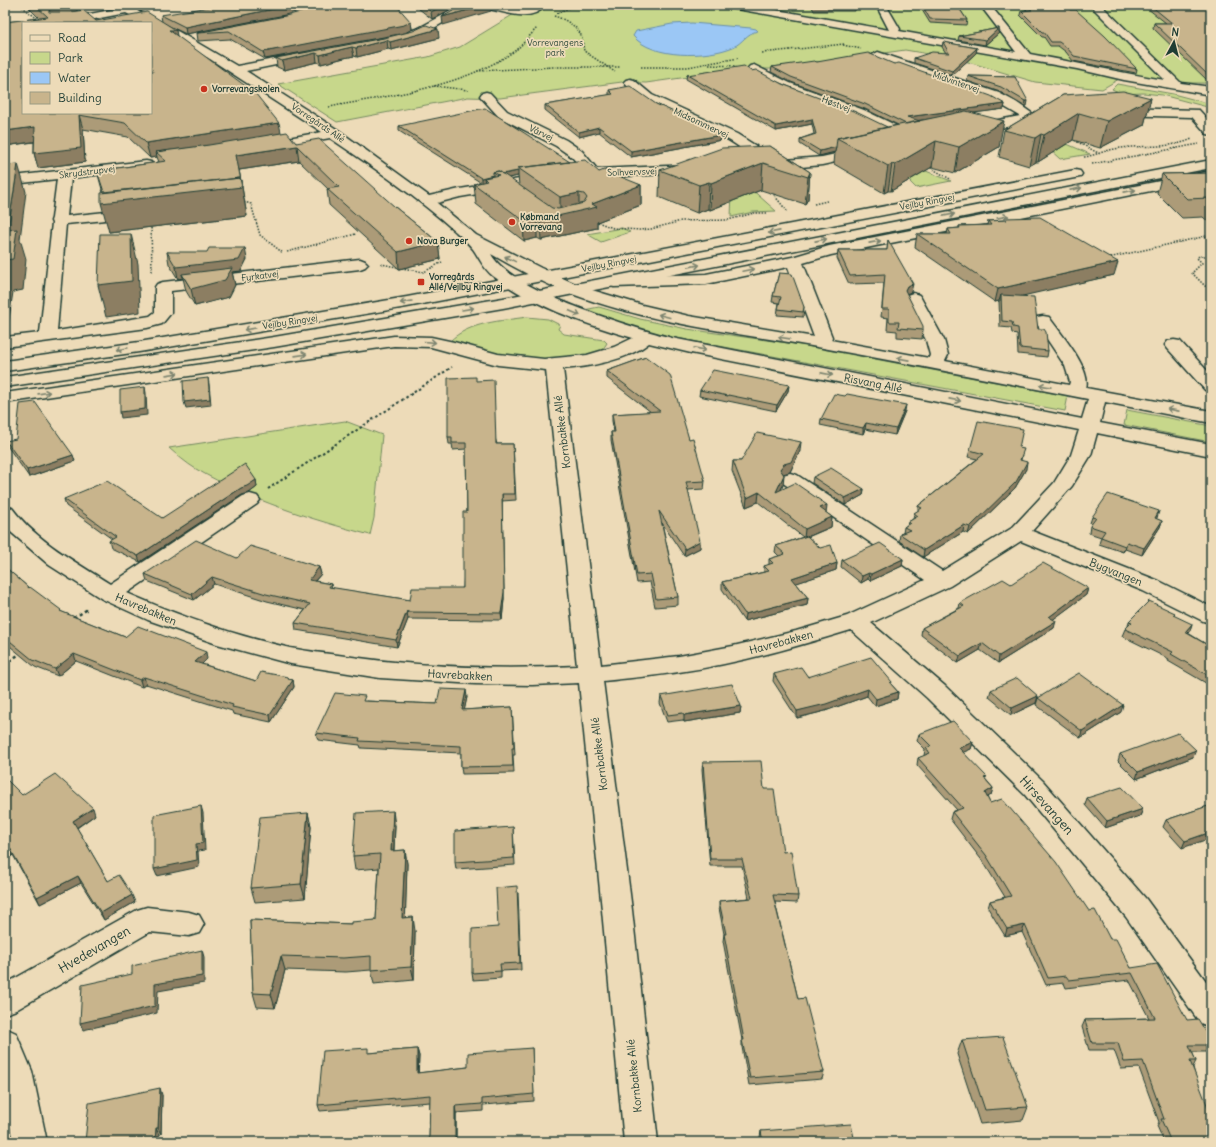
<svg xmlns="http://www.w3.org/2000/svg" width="1216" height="1147" viewBox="0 0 1216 1147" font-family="Delius,sans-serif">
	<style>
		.green { fill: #c7d78b; stroke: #738a60 }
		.water { fill: #9bc7f5; stroke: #6990a8 }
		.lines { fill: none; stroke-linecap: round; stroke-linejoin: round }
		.minor-casing { stroke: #1f3d34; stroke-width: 3 }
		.major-casing { stroke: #1f3d34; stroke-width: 3 }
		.path-far2 { stroke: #1f3d34; stroke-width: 1.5; stroke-dasharray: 1.5 1.5; stroke-linecap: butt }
		.path-far1 { stroke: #1f3d34; stroke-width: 2; stroke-dasharray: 2.5 2.5; stroke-linecap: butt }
		.path { stroke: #1f3d34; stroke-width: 2.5; stroke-dasharray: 3 3; stroke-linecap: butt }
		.minor { fill: #eddbb8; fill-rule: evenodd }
		.major { fill: #eddbb8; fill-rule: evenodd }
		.wall { fill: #ac9b78; stroke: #1f3d34; fill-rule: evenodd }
		.shaded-wall { fill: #8c7e62; stroke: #1f3d34 }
		.building { fill: #c8b48c; stroke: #1f3d34; fill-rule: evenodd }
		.oneway { stroke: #7c846f }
		.poi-dot { fill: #c8321e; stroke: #eddbb8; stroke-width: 1.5 }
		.labels { text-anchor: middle; stroke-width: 3.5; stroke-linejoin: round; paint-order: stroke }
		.far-park-label { font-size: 9px; fill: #304c3d; stroke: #eddbb8 }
		.far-street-label { font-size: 9px; fill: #1f3d34; stroke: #eddbb8 }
		.far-poi-label { font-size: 9px; font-weight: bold; fill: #1f3d34; stroke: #eddbb8; text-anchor: start }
		.street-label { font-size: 11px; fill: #1f3d34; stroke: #eddbb8 }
		.near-street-label { font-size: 13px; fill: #1f3d34; stroke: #eddbb8 }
	</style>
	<rect width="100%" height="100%" fill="#eddbb8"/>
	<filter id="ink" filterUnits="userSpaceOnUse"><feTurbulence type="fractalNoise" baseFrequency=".025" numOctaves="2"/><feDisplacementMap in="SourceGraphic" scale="8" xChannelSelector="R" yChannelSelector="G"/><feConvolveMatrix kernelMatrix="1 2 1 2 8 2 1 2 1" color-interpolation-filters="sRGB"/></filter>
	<g filter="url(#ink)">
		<!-- green -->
		<path class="green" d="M 553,5 L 727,5 L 1072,67 L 1119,79 L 1102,89 L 1035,82 L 958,59 L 905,50 L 775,69 L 744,69 L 646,83 L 622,82 L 500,98 L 468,97 L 337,122 L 278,84 L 428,57 L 460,47 L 514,14 Z
			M 742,5 L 1211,5 L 1211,83 L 1180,83 Z
			M 1117,84 L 1173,94 L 1211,104 L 1211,108 L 1162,95 L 1143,93 L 1123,94 L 1112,89 Z
			M 1053,138 L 1090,154 L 1060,159 L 1047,147 Z
			M 916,167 L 951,181 L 916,188 L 907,179 Z
			M 749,187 L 776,211 L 753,212 L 731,217 L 732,192 Z
			M 622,228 L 630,232 L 601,242 L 587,234 Z
			M 599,307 L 640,319 L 687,329 L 802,345 L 1068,396 L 1065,411 L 671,337 L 637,328 L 584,310 Z
			M 527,317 L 548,319 L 560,325 L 558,329 L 564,334 L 604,340 L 607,343 L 603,349 L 598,353 L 576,358 L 538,360 L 483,352 L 471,347 L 450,341 C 469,322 501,321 527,317 Z
			M 1127,410 L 1211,426 L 1211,442 L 1124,425 Z
			M 345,421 L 382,435 L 374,518 L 370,535 C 310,519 250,500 196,469 C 186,463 177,455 169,448 Z"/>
		<!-- water -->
		<path class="water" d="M 692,23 L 751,28 L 756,29 L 758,31 C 746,33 743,43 733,47 C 707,58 652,59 633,36 L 636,31 L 672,24 Z"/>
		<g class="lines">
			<!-- minor casing -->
			<g class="minor-casing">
				<path id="minor" d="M 111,5 L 124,5 L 128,7 L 157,5 L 156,7 L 137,11 L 179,32 L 237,66 L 306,53 L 310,54 L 312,56 L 310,58 L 246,71 L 338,130 L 429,196 L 460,189 L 549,174 L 554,175 L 556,178 L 554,181 L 549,182 L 460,197 L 437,203 L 476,235 L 541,268 L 582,287 L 642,305 L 689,316 L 814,337 L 788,267 L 706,284 L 614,287 L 608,285 L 606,282 L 608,279 L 614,277 L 706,274 L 792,257 L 829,246 L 1211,171 L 1211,179 L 831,255 L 803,263 L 832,337 L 831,340 L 929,358 L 930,355 L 926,340 L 905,298 L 907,295 L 913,293 L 919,295 L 921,298 L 944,340 L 948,355 L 945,361 L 1069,385 L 1070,382 L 1065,366 L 1035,321 L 1037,317 L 1043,316 L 1049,317 C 1060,333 1092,369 1086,388 L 1211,411 L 1211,423 L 1105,402 L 1100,423 L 1211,444 L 1211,456 L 1097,433 L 1091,455 L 1072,486 L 1032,531 L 1159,581 L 1211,607 L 1211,623 L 1203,621 L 1143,591 L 1021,541 L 950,586 L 871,623 L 945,686 L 1043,781 L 1146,899 L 1211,988 L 1211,1027 L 1200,1023 L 1126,917 L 1025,795 L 927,698 L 851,630 C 795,647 737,664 679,672 C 654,676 628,678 603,681 L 632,910 L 658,1142 L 624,1142 L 602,910 L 579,683 L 532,685 L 475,684 L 380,678 L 291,664 L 217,644 L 148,620 L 102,599 L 49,565 L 5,527 L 5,506 L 12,508 C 36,541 76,562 110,584 L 243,496 L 250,494 L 257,496 L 260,500 L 257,504 L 127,593 C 179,616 234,635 290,648 C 306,651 322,653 338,655 C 417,667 497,670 577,666 L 546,370 L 498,365 L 431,347 L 394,346 L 5,403 L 5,393 L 394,336 L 431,337 L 454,342 L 498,354 L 544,359 L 587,355 L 614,347 L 633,338 C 585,324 533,306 493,276 C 483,268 480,259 473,249 C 468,243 462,237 456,232 C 417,197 373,167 330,138 L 265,150 L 260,149 L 259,146 L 260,143 L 322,132 L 210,59 L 151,25 L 151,23 L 146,23 L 126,13 L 74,23 L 53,23 L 58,20 L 116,9 ZM 491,254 C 517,269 544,284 572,294 C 653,324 738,333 823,348 C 912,364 1000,382 1088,399 L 1082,419 L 672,338 C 631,327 511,291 491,254 ZM 649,343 L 691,353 L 1079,430 L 1071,455 L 1054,483 L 1012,528 L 942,571 L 797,475 L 790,473 L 783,475 L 780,479 L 783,483 L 925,580 L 847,616 L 796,631 L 733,646 L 679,656 L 601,665 L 563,369 C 589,367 628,360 649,343 Z
					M 462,5 L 474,5 L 427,32 L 402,40 L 397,37 L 398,35 L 419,28 Z
					M 483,5 L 499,5 L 523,10 L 528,9 L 535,5 L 546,5 C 534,20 514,15 498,11 C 493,10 486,9 483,5 Z
					M 726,5 L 748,5 L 889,30 L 876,5 L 886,5 L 900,29 L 899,31 L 1016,52 L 980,5 L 990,5 L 1030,54 C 1075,62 1120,73 1165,80 L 1090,5 L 1101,5 L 1181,83 L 1211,87 L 1211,95 L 1124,80 L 1077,69 L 731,8 Z
					M 878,52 L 999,93 L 1016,102 L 1033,114 L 1052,112 L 1056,113 L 1058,116 L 1056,119 L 975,132 L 971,131 L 969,128 L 971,125 L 1020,116 L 991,99 L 874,57 L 872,55 Z
					M 754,65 L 790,83 L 864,110 L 920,137 L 921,140 L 920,143 L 910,143 L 856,116 L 782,87 L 750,70 L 748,68 L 750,66 Z
					M 630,79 L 634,80 L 652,95 L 737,134 L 756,146 L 773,161 L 822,157 L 863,148 L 868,149 L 870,152 L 868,155 L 822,165 L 770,170 L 762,169 C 742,140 699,126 667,111 C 651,104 634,97 624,82 L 626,80 Z
					M 486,92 L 490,93 L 507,111 L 566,140 L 582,151 L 597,169 L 691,165 L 696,166 L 698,169 L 696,172 L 691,173 L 581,178 L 576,177 L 574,174 L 576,171 L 583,170 L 572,157 L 556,146 L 499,117 L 480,96 L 482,93 Z
					M 1118,108 L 1199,110 L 1211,123 L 1211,135 L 1207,134 L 1192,117 L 1114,115 L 1112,112 L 1114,109 Z
					M 146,161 L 151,162 L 153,165 L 151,168 L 71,178 L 67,216 L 135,209 L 140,210 L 142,213 L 140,216 L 135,217 L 66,224 L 57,331 L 150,316 L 155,312 L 155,287 L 157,284 L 163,282 L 360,259 L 365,261 L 368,264 L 365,267 L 360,269 L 171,291 L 171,313 L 162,324 L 147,328 L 5,347 L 5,337 L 40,333 L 52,223 L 51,221 L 52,218 L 57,179 L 5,185 L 5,177 Z
					M 1174,340 L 1180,341 L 1211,375 L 1211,391 L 1205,390 L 1168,349 L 1165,345 L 1168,341 Z
					M 147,907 L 189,912 L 199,915 L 204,924 L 199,933 L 189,936 L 150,932 L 16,1010 L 5,1014 L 5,984 L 137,910 Z
					M 5,1028 L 16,1033 L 32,1071 L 47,1142 L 13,1142 L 5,1099 Z"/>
			</g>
			<!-- major casing -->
			<g class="major-casing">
				<path id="major" d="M 1211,160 L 1211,168 L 503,308 L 274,347 L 5,387 L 5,377 L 274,337 L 503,298 Z
					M 1075,170 L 1080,171 L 1082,174 L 1080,177 L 407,307 L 139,352 L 5,371 L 5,361 L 139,342 L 407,297 Z"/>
			</g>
			<!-- path-far2 -->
			<path class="path-far2" d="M 5,7 L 20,5 L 39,20
				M 557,13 L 576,5
				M 554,16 C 564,19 576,25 581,35 C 583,40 583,46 584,51 L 615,72
				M 843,45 L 861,49
				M 762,53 L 844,44
				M 709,65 L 736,66
				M 641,67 L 687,67 L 739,58
				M 477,71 L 554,67 L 620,67
				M 434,86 L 468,90
				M 329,107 C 391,95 460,88 513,52 C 522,46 529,36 537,28
				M 1072,139 L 1100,154
				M 1084,157 C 1097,155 1108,149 1121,148 C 1144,145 1170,149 1192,139
				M 1092,164 L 1199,144
				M 928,166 L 950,179
				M 778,193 L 774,195 L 787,211
				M 244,202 L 251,204 L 260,235 L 283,253
				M 814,204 L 827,201
				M 595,221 L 613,228 L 639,230 L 651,229 L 681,221 L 728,220 L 754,213 L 767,213
				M 151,225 L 152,272
				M 287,252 L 356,234
				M 1211,256 L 1199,256 L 1197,258 L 1202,263 L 1192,273 L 1205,286 L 1211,287
				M 1108,258 L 1211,235
				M 381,264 L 424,272 L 442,262"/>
			<!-- path-far1 -->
			<path class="path-far1" d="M 268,489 L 452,367"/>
			<!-- path -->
			<path class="path" d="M 74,618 L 89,608
				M 5,664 L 21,653"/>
			<!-- minor -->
			<use href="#minor" class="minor"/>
			<!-- major -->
			<use href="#major" class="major"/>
		</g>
		<!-- wall -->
		<path class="wall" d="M 26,5 L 76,5 L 77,11 L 96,21 L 162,22 L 161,15 L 285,15 L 186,34 L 167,25 L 177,36 L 281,133 L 395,207 L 438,242 L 440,259 L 399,269 L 329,205 L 327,189 L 328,189 L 299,161 L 239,170 L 247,216 L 109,232 L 103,193 L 97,171 L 159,162 L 157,157 L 150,158 L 128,137 L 83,129 L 85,162 L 38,168 L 34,153 L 34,142 L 5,146 L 5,22 L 39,18 ZM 23,23 L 151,23 L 151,113 Z
			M 414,5 L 459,5 L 432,19 Z
			M 811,5 L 855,5 L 855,11 L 814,11 Z
			M 911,5 L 957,5 L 967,20 L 966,25 L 930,23 L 922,10 L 919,8 L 913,8 Z
			M 1020,5 L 1066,5 L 1070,10 L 1137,69 L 1136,73 L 1073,61 L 1066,52 L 1058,46 L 1050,46 L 1044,37 L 1042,37 L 1020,15 L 1021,11 L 1027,10 Z
			M 1143,5 L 1211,5 L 1211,81 L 1208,81 L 1153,28 L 1154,23 L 1166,23 Z
			M 285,16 L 411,22 L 412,29 L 405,33 L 265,59 L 230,39 L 198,41 L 197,33 Z
			M 999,28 L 999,33 L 985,45 L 958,40 L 959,36 Z
			M 384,38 L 439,38 L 391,50 L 388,49 L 357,57 L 354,56 L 344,58 L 321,64 L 317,62 L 284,70 L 277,67 L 276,58 Z
			M 943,42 L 977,48 L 976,53 L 952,75 L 914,63 L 914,58 L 946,53 L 942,47 Z
			M 817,62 L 894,64 L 1005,104 L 1004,109 L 972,113 L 999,147 L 955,173 L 932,167 L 891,191 L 888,191 L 884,193 L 834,164 L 835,152 L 819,156 L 800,144 L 800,139 L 814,134 L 812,124 L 776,131 L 686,79 L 687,75 L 751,71 L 887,127 L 898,125 L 865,109 L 791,82 L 771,72 L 772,67 Z
			M 968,76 L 1015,77 L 1027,106 L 1024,106 L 1000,92 L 967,81 Z
			M 609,90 L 656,104 L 721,135 L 721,140 L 631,157 L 599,132 L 579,137 L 545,110 L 545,105 L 609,95 Z
			M 1063,95 L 1151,98 L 1144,125 L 1100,148 L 1073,140 L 1038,162 L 1036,162 L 1029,166 L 999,157 L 1004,130 Z
			M 399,126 L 570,162 L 599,172 L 641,185 L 641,205 L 597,222 L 597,228 L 541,240 L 537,238 L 524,241 L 476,204 L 474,184 L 480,182 L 399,131 ZM 518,176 L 519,185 L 508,178 Z
			M 770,146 L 810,172 L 808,199 L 805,204 L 761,190 L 710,210 L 708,209 L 697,213 L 659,197 L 660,170 Z
			M 1211,173 L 1211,224 L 1203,217 L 1182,218 L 1157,193 L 1162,174 Z
			M 1005,218 L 1114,275 L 1019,296 L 1038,329 L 1048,351 L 1047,357 L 1018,354 L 1017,334 L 1012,333 L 1011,328 L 1000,327 L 999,301 L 995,302 L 915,247 L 917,234 L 947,234 L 948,229 L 959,228 L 959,226 L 987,225 L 988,221 L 1005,220 Z
			M 888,240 L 911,292 L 907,294 L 923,330 L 922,339 L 897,337 L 897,331 L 887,330 L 888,318 L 881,317 L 884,283 L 849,284 L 837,258 L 838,250 L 887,250 Z
			M 167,252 L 247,259 L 241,271 L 232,272 L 235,285 L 229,297 L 195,306 L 186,291 L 183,278 L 178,279 L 169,264 Z
			M 779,273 L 804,307 L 803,317 L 777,315 L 779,303 L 772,302 L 773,296 Z
			M 646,357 L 689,439 L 705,481 L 704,489 L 688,490 L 700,548 L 684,556 L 662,523 L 678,597 L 678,605 L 655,607 L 650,582 L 637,583 L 611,440 L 611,432 L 614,432 L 612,421 L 612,414 L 651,412 L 607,378 L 607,371 Z
			M 477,381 L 497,444 L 513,444 L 516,500 L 502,501 L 504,599 L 502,620 L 408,619 L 397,647 L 296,630 L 295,623 L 305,610 L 267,601 L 214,584 L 194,600 L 147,581 L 145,574 L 237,558 L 319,567 L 321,574 L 315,581 L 331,584 L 332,588 L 410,600 L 463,588 L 467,512 L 466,449 L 453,450 L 452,444 L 449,444 L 448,437 Z
			M 789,385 L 788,391 L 776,411 L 728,401 L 727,402 L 699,396 L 700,390 Z
			M 905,411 L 895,435 L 865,429 L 863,434 L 820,425 L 821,419 Z
			M 6,441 L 75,461 L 29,477 L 8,447 Z
			M 1019,448 L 1022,456 L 1021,460 L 1026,469 L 1015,488 L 968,534 L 963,532 L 923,557 L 899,541 L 900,534 L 903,533 L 904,527 L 907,525 L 908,522 L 913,519 L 914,513 L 918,511 L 918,506 L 977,459 L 968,457 L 970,450 Z
			M 800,451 L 790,472 L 783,474 L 783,485 L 781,490 L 826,513 L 832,517 L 831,527 L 808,537 L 820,548 L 837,563 L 836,570 L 796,583 L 808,598 L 807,605 L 744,621 L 722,589 L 722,582 L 764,572 L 764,566 L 769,565 L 769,559 L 779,556 L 775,552 L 776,546 L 803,537 L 758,502 L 746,507 L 732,471 L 733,461 L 741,461 Z
			M 813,477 L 864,489 L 863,495 L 845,505 L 812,483 Z
			M 256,480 L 257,487 L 249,493 L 242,495 L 140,562 L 111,548 L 109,541 L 112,539 L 66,506 L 64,499 L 162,518 Z
			M 1092,517 L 1157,518 L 1156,519 L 1162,521 L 1160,527 L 1142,555 L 1125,549 L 1123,552 L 1099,544 L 1101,537 L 1089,533 L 1090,526 L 1092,524 L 1090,523 Z
			M 903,559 L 902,566 L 870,581 L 868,579 L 861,583 L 841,567 L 842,560 Z
			M 5,567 L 29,588 L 62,612 L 125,637 L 207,659 L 202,664 L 256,681 L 288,677 L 289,679 L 293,680 L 294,687 L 271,722 L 233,714 L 232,711 L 146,684 L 142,687 L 76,661 L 58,676 L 35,667 L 5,642 Z
			M 1211,581 L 1211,589 L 1208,588 Z
			M 1011,584 L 1088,588 L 1086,595 L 1053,619 L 1054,628 L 998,663 L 980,650 L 958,663 L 921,635 L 922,628 L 959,608 L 960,603 Z
			M 1175,613 L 1174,616 L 1190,631 L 1188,633 L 1211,647 L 1211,686 L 1168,661 L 1169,659 L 1122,636 L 1125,629 L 1128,626 L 1129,621 Z
			M 774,674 L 892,682 L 891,684 L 898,692 L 897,699 L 875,706 L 867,696 L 825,711 L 797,718 L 773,681 Z
			M 991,690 L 1038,696 L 1036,703 L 1011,715 L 989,697 Z
			M 661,696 L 741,706 L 740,713 L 684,722 L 683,720 L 667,722 L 660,703 Z
			M 467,697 L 464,710 L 512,707 L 515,755 L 513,755 L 514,773 L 462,774 L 461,767 L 461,753 L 361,748 L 360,745 L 318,740 L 316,733 L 366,701 L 437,704 Z
			M 1038,698 L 1121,712 L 1080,738 L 1036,705 Z
			M 919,734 L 973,742 L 971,749 L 963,752 L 993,788 L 991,795 L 987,797 L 990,803 L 1089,911 L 1110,939 L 1131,968 L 1187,1020 L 1211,1040 L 1211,1051 L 1210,1052 L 1192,1052 L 1196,1061 L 1193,1067 L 1211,1142 L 1164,1142 L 1157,1126 L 1159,1122 L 1139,1068 L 1121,1069 L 1114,1050 L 1089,1050 L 1082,1027 L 1085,1020 L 1149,1018 L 1129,980 L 1066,988 L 1064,983 L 1046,985 L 1022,932 L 1005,936 L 988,908 L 990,901 L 1005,897 L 984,863 L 950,819 L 952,812 L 957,810 L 917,765 L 918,758 L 924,756 L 925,749 L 917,741 Z
			M 1120,754 L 1193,757 L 1136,779 L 1118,761 Z
			M 703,762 L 764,789 L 783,852 L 798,896 L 797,903 L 775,902 L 798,999 L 824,1072 L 822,1079 L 749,1085 L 742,1047 L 742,1040 L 723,941 L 724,934 L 719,908 L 719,901 L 749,898 L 742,866 L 710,866 L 702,769 Z
			M 5,778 L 22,795 L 95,815 L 77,828 L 108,881 L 135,902 L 104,920 L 81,883 L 40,904 L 13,855 L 9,858 L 5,855 Z
			M 1087,798 L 1143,809 L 1140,816 L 1105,828 L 1085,805 Z
			M 1211,805 L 1182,848 L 1163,827 L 1166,820 Z
			M 308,813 L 311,827 L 305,898 L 255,902 L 251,888 Z
			M 395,825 L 394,851 L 405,850 L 407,864 L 405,917 L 415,931 L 414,980 L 374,984 L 371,970 L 346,972 L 285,970 L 275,1008 L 257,1007 L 253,993 L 250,920 L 351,924 L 376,920 L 379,868 L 355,870 L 353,856 Z
			M 513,827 L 515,865 L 456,869 L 455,862 Z
			M 518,893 L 521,970 L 501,971 L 501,978 L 473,980 L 472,973 Z
			M 962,1040 L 1028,1107 L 1023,1120 L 980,1124 L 957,1054 Z
			M 532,1048 L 534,1101 L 483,1105 L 483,1111 L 456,1113 L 456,1142 L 429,1142 L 430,1102 L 320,1111 L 318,1105 L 369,1053 L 417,1049 L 419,1056 L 418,1073 L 468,1067 Z
			M 162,1095 L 161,1134 L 159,1135 L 158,1142 L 85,1142 Z
			M 761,1131 L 855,1142 L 761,1142 L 760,1137 Z"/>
		<!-- shaded-wall -->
		<path class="shaded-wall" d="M 62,5 L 76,5 L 78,15 L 49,12 L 49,10 L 55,6 Z
			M 293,5 L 321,5 L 285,15 L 186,34 L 185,27 Z
			M 444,5 L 459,5 L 432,19 L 431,12 Z
			M 487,5 L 491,5 L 491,11 L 443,25 L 442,17 Z
			M 411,22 L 412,29 L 405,33 L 265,59 L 263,52 Z
			M 999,28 L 999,33 L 985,45 L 986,40 Z
			M 438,29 L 439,38 L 391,50 L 390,42 Z
			M 169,30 L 176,30 L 178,42 Z
			M 387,40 L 388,49 L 357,57 L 356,48 Z
			M 352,47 L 354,56 L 344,58 L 321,64 L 320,55 L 343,49 Z
			M 977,48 L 976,53 L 952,75 L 952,71 Z
			M 316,53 L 317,62 L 284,70 L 282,61 Z
			M 1151,98 L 1144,125 L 1100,148 L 1107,121 Z
			M 1025,101 L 1028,101 L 1027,106 L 1024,106 Z
			M 1005,104 L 1004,109 L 907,122 L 907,117 Z
			M 1079,113 L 1073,140 L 1038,162 L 1044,135 Z
			M 79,115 L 83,129 L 85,162 L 38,168 L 34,153 Z
			M 812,119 L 812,124 L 776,131 L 776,126 Z
			M 1004,121 L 999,147 L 955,173 L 959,147 Z
			M 279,123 L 282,137 L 156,152 L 157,157 L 150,158 L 146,143 Z
			M 35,127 L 39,141 L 5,146 L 5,131 Z
			M 599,127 L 599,132 L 579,137 L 579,132 Z
			M 1041,134 L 1036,162 L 1029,166 L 1035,138 Z
			M 721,135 L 721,140 L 631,157 L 631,151 Z
			M 936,141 L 932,167 L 891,191 L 895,165 Z
			M 297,146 L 299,161 L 239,170 L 247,216 L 109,232 L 101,203 L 236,155 Z
			M 836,147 L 835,152 L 819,156 L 820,151 Z
			M 763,163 L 761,190 L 710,210 L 711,183 Z
			M 18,164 L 26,192 L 20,239 L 26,259 L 23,290 L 13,292 L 7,332 L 5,332 L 5,260 L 8,230 Z
			M 892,164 L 888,191 L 884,193 L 888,166 Z
			M 518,171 L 518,176 L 499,180 L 499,175 L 498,175 Z
			M 810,172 L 808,199 L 805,204 L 808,177 Z
			M 493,175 L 494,181 L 487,181 L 484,178 L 485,183 L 481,183 L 481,178 Z
			M 709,182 L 708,209 L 697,213 L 699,185 Z
			M 641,185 L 641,205 L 597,222 L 597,228 L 541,240 L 540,220 L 560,215 L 560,197 L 579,193 L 579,211 L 592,204 Z
			M 537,217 L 537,238 L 524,241 L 523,220 Z
			M 131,234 L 138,264 L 140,312 L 106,317 L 98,285 Z
			M 438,242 L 440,259 L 399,269 L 398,252 Z
			M 245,248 L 247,259 L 241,271 L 232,272 L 235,285 L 229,297 L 195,306 L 191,289 L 182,274 L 183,278 L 178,279 L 176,267 Z
			M 1118,262 L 1114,275 L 1001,301 L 1001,295 L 999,301 L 995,302 L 998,289 Z
			M 913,284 L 911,292 L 906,294 L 905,290 L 907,286 Z
			M 208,378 L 209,384 L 211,405 L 186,408 L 184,402 Z
			M 789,385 L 788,391 L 776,411 L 777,405 Z
			M 145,387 L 146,393 L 147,415 L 121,418 L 120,412 Z
			M 906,405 L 905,411 L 895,435 L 896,429 Z
			M 866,423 L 865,429 L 863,434 L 863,428 Z
			M 801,442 L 800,451 L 790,472 L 783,474 L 780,469 Z
			M 73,455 L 75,461 L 29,477 L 27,470 Z
			M 1027,462 L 1026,469 L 1015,488 L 968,534 L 970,527 Z
			M 784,475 L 783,485 L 775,501 L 776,492 Z
			M 256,480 L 257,487 L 249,493 L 242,495 L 140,562 L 138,556 L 241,488 Z
			M 864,489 L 863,495 L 845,505 L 845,498 Z
			M 759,492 L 758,502 L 746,507 L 747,498 Z
			M 502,494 L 504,599 L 502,620 L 501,613 Z
			M 827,505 L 826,514 L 820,508 Z
			M 1159,511 L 1157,518 L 1153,525 L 1155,518 Z
			M 832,517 L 831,527 L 804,538 L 805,529 Z
			M 1162,521 L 1160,527 L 1142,555 L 1144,548 Z
			M 964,525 L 963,532 L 923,557 L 924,550 Z
			M 700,541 L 700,548 L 684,556 L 685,549 Z
			M 1127,542 L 1125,549 L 1123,552 L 1125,546 Z
			M 903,559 L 902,566 L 870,581 L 871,574 Z
			M 837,563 L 836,570 L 791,585 L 792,578 Z
			M 319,567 L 321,574 L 310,586 L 309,580 Z
			M 869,573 L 868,579 L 861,583 L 862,576 Z
			M 212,577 L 214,584 L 194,600 L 192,594 Z
			M 1088,588 L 1086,595 L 1047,624 L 1049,617 Z
			M 808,598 L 807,605 L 744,621 L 745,614 Z
			M 407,612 L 408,619 L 397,647 L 396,640 Z
			M 1056,621 L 1054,628 L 998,663 L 999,656 Z
			M 1192,624 L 1190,631 L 1182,639 L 1185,632 Z
			M 982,643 L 980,650 L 958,663 L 960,656 Z
			M 206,652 L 207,659 L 197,669 L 195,662 Z
			M 74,654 L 76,661 L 58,676 L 55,669 Z
			M 144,677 L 146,684 L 142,687 L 140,680 Z
			M 288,677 L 290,684 L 293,680 L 294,687 L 271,722 L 270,715 Z
			M 868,689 L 867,696 L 825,711 L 797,718 L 797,711 Z
			M 466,690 L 467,697 L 463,717 L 462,710 Z
			M 898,692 L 897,699 L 875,706 L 876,699 Z
			M 1038,696 L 1036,703 L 1011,715 L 1012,708 Z
			M 1123,705 L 1121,712 L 1080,738 L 1082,731 Z
			M 741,706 L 740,713 L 684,722 L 684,715 Z
			M 973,742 L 971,749 L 957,755 L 959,748 Z
			M 1196,750 L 1193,757 L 1136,779 L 1138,772 Z
			M 993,788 L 991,795 L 983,800 L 985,793 Z
			M 201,806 L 203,813 L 205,850 L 198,851 L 199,867 L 157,876 L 154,869 L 196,844 Z
			M 93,808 L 95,815 L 76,828 L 73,821 Z
			M 1143,809 L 1140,816 L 1105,828 L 1107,821 Z
			M 393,811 L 395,825 L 393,865 L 391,851 Z
			M 308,813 L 311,827 L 305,898 L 301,884 Z
			M 1211,832 L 1211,838 L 1182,848 L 1185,841 Z
			M 10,848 L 13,855 L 9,858 L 5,851 Z
			M 405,850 L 407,864 L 405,932 L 402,918 Z
			M 78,876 L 81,883 L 40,904 L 37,897 Z
			M 132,895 L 135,902 L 104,920 L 101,913 Z
			M 413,917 L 415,931 L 414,980 L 411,967 Z
			M 1025,925 L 1022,932 L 1005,936 L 1007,929 Z
			M 202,950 L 204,957 L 204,983 L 158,991 L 157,1013 L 83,1030 L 80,1023 L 155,984 Z
			M 281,956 L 285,970 L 275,1008 L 271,994 Z
			M 417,1049 L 419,1056 L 418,1080 L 417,1073 Z
			M 160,1088 L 162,1095 L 161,1134 L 158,1128 Z
			M 455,1106 L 456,1113 L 456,1142 L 455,1142 Z
			M 156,1128 L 159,1135 L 158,1142 L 155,1142 Z"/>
		<!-- building -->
		<path class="building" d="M 35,5 L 62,5 L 55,6 L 49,10 L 49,12 L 71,12 L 83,10 L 96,21 L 147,12 L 176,30 L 169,30 L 255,93 L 279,123 L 146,143 L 125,123 L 79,115 L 81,148 L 34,153 L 35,127 L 5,131 L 5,22 L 48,17 ZM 23,23 L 151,23 L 151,67 L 153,72 L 151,70 L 151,113 L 23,113 Z
			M 222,5 L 293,5 L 185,27 L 161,15 Z
			M 328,5 L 396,5 L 411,22 L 404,25 L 263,52 L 229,31 L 197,33 L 285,16 Z
			M 423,5 L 444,5 L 431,12 Z
			M 464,5 L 487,5 L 442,17 Z
			M 814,5 L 855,5 L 855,7 L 814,7 Z
			M 922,5 L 957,5 L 967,20 L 930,19 Z
			M 1026,5 L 1066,5 L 1070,10 L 1076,10 L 1105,36 L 1137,69 L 1074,56 L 1067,48 L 1059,42 L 1051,42 L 1044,32 L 1042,32 L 1021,11 L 1032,10 Z
			M 1150,5 L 1211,5 L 1211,76 L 1209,76 L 1154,23 L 1172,23 Z
			M 426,25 L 438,29 L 390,42 L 387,40 L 356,48 L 352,47 L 343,49 L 320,55 L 316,53 L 282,61 L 276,58 L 384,38 L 413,31 Z
			M 999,28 L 986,40 L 959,36 Z
			M 943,42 L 977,48 L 952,71 L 914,58 L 932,52 L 949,53 Z
			M 868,53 L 894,64 L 899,63 L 991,96 L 1005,104 L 907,117 L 920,121 L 906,124 L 865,104 L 791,77 L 772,67 L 814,61 L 817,62 Z
			M 744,66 L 751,71 L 756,70 L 782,84 L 856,112 L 887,127 L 837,138 L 836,147 L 820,151 L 800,139 L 816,134 L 812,119 L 776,126 L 687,75 Z
			M 968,76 L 1015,77 L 1028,101 L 1025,101 L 1001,87 Z
			M 630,86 L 656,104 L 712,129 L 721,135 L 631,151 L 599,127 L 579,132 L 545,105 L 613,94 L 609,90 Z
			M 1123,91 L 1151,98 L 1107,121 L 1079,113 L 1044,135 L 1041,134 L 1035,138 L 1004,130 L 1063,95 Z
			M 485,108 L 570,162 L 518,168 L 518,171 L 502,174 L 499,171 L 493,172 L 493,175 L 481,178 L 399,126 Z
			M 966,111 L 1004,121 L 959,147 L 936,141 L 895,165 L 892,164 L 888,166 L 837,138 Z
			M 287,132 L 296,143 L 319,139 L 395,207 L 438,242 L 398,252 L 327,189 L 339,187 L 297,146 L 236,155 L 241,181 L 240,178 L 104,192 L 97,171 L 166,161 L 156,152 L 209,145 Z
			M 770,146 L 810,172 L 808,177 L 763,163 L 711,183 L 709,182 L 699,185 L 660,170 L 722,148 Z
			M 585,160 L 599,172 L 604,170 L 641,185 L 592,204 L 597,207 L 540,220 L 537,217 L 523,220 L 474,184 L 487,181 L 484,178 L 499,175 L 493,172 L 499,171 L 552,208 L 558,209 L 584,203 L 587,198 L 584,194 L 579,193 L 560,197 L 518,168 Z
			M 18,164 L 8,230 L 17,229 L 13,259 L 5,260 L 5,165 Z
			M 1211,173 L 1211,200 L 1209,198 L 1187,199 L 1162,174 Z
			M 240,178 L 242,187 L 101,203 L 101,193 Z
			M 1040,217 L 1118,262 L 998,289 L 917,234 L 951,234 L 948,229 L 960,228 L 959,226 L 991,225 L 988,221 L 1007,220 L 1005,218 Z
			M 100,234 L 131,234 L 132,281 L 98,285 Z
			M 888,240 L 913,284 L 907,286 L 905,290 L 923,326 L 923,330 L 898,328 L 899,322 L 889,322 L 889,309 L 882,309 L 885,274 L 850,276 L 838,250 L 887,250 Z
			M 209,248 L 245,248 L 239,260 L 176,267 L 167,252 L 207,252 Z
			M 232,268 L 225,280 L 191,289 L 182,274 Z
			M 779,273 L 792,274 L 804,307 L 803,312 L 778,309 L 781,297 L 773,296 Z
			M 1001,295 L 1034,297 L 1038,329 L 1044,329 L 1046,332 L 1048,351 L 1020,348 L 1018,328 L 1013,327 L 1012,322 L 1002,321 Z
			M 646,357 L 670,375 L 689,439 L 693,438 L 705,481 L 686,482 L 700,541 L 685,549 L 659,511 L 678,597 L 656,599 L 651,574 L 637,575 L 611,432 L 615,432 L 612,414 L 660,411 L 607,371 Z
			M 713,370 L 789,385 L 777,405 L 728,395 L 728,396 L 700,390 Z
			M 476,377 L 476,381 L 494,380 L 496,444 L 513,444 L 515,494 L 502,494 L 504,592 L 501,613 L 407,612 L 407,611 L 396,640 L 295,623 L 310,604 L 266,594 L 212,577 L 192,594 L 145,574 L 196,540 L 237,558 L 250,546 L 319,567 L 309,580 L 331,584 L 329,587 L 410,600 L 412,588 L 463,588 L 463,512 L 467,512 L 466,443 L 452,443 L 452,437 L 448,437 L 448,378 Z
			M 208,378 L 210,399 L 184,402 L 183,381 Z
			M 145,387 L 145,409 L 120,412 L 120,390 Z
			M 834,394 L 845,396 L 847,394 L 906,405 L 896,429 L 866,423 L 863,428 L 821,419 Z
			M 35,402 L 73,455 L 27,470 L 6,441 L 16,439 L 20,404 Z
			M 978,421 L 1023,429 L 1019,448 L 1024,449 L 1020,460 L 1027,462 L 1016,482 L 970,527 L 964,525 L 924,550 L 900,534 L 910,530 L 904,527 L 910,523 L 908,522 L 918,516 L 914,513 L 922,508 L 918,506 L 984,454 L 970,450 Z
			M 757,433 L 801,442 L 791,462 L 784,464 L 780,469 L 784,475 L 776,492 L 795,483 L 827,505 L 820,508 L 832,517 L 805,529 L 759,492 L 747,498 L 733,461 L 741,461 Z
			M 245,464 L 256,480 L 247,486 L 241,488 L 138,556 L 109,541 L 116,537 L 64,499 L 107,481 L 162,518 Z
			M 831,468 L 864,489 L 845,498 L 813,477 Z
			M 1108,494 L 1159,511 L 1155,518 L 1162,521 L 1144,548 L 1127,542 L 1125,546 L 1101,537 L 1105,531 L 1090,526 L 1096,518 L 1092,517 Z
			M 807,536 L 820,548 L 831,545 L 837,563 L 792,578 L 808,598 L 745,614 L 722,582 L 769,571 L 764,566 L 773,563 L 769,559 L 785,554 L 776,546 Z
			M 880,543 L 903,559 L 871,574 L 869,573 L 862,576 L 842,560 Z
			M 1043,563 L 1088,588 L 1049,617 L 1056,621 L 999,656 L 982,643 L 960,656 L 922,628 L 964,606 L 960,603 L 1003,579 L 1011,584 Z
			M 5,567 L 29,588 L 30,587 L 61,610 L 60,611 L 125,637 L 138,626 L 206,652 L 195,662 L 256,681 L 261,672 L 288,677 L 288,679 L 293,680 L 270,715 L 232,707 L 233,705 L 144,677 L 140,680 L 74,654 L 55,669 L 33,660 L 5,637 Z
			M 1149,601 L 1175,613 L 1173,615 L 1192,624 L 1185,632 L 1211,647 L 1211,677 L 1171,654 L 1173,652 L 1125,629 L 1132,622 L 1129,621 Z
			M 871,657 L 892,682 L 890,683 L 898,692 L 876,699 L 868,689 L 826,704 L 797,711 L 774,674 L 801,667 L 808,677 Z
			M 1079,673 L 1123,705 L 1082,731 L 1038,698 Z
			M 1017,678 L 1038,696 L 1012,708 L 991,690 Z
			M 732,684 L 741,706 L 684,715 L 683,713 L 668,715 L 661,696 Z
			M 440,689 L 466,690 L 462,710 L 512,707 L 514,748 L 512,748 L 513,766 L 461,767 L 461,746 L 359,741 L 360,738 L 316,733 L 335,693 L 365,696 L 363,701 L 437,704 Z
			M 953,721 L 973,742 L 959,748 L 987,777 L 984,778 L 993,788 L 985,793 L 990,803 L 1002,799 L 1056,862 L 1089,911 L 1095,910 L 1110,939 L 1116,939 L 1131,968 L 1157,964 L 1187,1020 L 1198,1019 L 1211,1040 L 1211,1045 L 1189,1045 L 1196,1061 L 1190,1061 L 1211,1115 L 1211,1142 L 1171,1142 L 1161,1119 L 1164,1119 L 1143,1061 L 1124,1062 L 1118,1043 L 1092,1043 L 1085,1020 L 1155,1018 L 1132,973 L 1069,980 L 1066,976 L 1048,978 L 1025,925 L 1007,929 L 990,901 L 1011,896 L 986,855 L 952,812 L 963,808 L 918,758 L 930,753 L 926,748 L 931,746 L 919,734 Z
			M 1178,733 L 1196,750 L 1138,772 L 1120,754 Z
			M 761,761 L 764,789 L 774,789 L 783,852 L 791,851 L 798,896 L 773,895 L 798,999 L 805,998 L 824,1072 L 750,1078 L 742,1040 L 744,1040 L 724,934 L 726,934 L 719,901 L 752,898 L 742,859 L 710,859 L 703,762 Z
			M 55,774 L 93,808 L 73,821 L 108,881 L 119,875 L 132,895 L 101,913 L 78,876 L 37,897 L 10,848 L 5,851 L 5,778 L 22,795 Z
			M 1122,787 L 1143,809 L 1107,821 L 1087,798 Z
			M 1211,805 L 1211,832 L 1185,841 L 1166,820 Z
			M 201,806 L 203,843 L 196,844 L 197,860 L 154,869 L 154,815 Z
			M 393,811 L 391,851 L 405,850 L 402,918 L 413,917 L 411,967 L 371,970 L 371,956 L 343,958 L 281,956 L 271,994 L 253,993 L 250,920 L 351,924 L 351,922 L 376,920 L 380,854 L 353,856 L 356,813 Z
			M 308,813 L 301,884 L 251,888 L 260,817 Z
			M 513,827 L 514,858 L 455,862 L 455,831 Z
			M 517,886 L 520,963 L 500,964 L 501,971 L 472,973 L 472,929 L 498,927 L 496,888 Z
			M 202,950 L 202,976 L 155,984 L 155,1006 L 80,1023 L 82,985 L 132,974 L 132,966 Z
			M 1003,1037 L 1028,1107 L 985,1110 L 962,1040 Z
			M 368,1048 L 368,1053 L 417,1049 L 417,1073 L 468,1067 L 468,1053 L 532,1048 L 534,1094 L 482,1099 L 482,1104 L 455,1106 L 455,1142 L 429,1142 L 430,1095 L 318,1105 L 323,1051 Z
			M 160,1088 L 158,1128 L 156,1128 L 155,1142 L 102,1142 L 102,1140 L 94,1142 L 85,1142 L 89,1103 Z
			M 851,1124 L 855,1142 L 763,1142 L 761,1131 Z"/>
		<!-- one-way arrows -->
		<defs><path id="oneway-shaft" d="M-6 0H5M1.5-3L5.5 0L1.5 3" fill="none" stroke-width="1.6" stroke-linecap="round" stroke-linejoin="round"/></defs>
		<g class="oneway">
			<use href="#oneway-shaft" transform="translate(1076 189) rotate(-11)"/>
			<use href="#oneway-shaft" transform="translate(1130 191) rotate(-11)"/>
			<use href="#oneway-shaft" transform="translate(949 215) rotate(-11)"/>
			<use href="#oneway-shaft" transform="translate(1003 217) rotate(-11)"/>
			<use href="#oneway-shaft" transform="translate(774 232) rotate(169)"/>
			<use href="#oneway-shaft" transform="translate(821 240) rotate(-11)"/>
			<use href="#oneway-shaft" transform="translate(875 242) rotate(-11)"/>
			<use href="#oneway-shaft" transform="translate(510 259) rotate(-154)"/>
			<use href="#oneway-shaft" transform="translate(694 266) rotate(-11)"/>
			<use href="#oneway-shaft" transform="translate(748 270) rotate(-12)"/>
			<use href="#oneway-shaft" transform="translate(406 302) rotate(170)"/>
			<use href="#oneway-shaft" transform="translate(468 309) rotate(-10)"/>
			<use href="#oneway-shaft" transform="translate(575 313) rotate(23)"/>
			<use href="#oneway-shaft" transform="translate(664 316) rotate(-165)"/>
			<use href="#oneway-shaft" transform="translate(250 329) rotate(171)"/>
			<use href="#oneway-shaft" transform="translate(784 338) rotate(-172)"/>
			<use href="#oneway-shaft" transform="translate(430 342) rotate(5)"/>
			<use href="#oneway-shaft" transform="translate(122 349) rotate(171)"/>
			<use href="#oneway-shaft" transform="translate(700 349) rotate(11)"/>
			<use href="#oneway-shaft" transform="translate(301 355) rotate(-8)"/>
			<use href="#oneway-shaft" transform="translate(903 359) rotate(-169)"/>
			<use href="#oneway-shaft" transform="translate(172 374) rotate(-8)"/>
			<use href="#oneway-shaft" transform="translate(827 374) rotate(11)"/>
			<use href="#oneway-shaft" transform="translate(1045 386) rotate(-169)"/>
			<use href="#oneway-shaft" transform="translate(44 393) rotate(-8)"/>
			<use href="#oneway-shaft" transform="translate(955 400) rotate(11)"/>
			<use href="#oneway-shaft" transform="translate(1173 410) rotate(-169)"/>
		</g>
	</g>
	<!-- markers -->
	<g class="poi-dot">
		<circle cx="204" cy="89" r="4"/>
		<circle cx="512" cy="222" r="4"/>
		<circle cx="409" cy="241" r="4"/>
		<rect x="417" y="278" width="8" height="8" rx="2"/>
	</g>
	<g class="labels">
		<!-- far-park labels -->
		<g class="far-park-label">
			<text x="555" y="46">Vorrevangens<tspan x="555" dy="10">park</tspan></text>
		</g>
		<!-- far-street labels -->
		<g class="far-street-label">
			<text transform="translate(956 82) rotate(19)" y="3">Midvintervej</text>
			<text transform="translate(836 104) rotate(21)" y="3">Høstvej</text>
			<text transform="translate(318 123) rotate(34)" y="3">Vorregårds Allé</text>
			<text transform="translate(701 123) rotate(25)" y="3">Midsommervej</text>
			<text transform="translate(541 133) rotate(26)" y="3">Vårvej</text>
			<text transform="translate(87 172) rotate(-7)" y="3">Skrydstrupvej</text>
			<text transform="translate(632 172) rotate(-2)" y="3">Solhvervsvej</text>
			<text transform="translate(927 202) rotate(-11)" y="3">Vejlby Ringvej</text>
			<text transform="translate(609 264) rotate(-11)" y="3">Vejlby Ringvej</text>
			<text transform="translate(260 276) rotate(-7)" y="3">Fyrkatvej</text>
			<text transform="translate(290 322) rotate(-9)" y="3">Vejlby Ringvej</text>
		</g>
		<!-- far-poi labels -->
		<g class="far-poi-label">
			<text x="212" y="92">Vorrevangskolen</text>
			<text x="520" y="220">Købmand<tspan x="520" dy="10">Vorrevang</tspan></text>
			<text x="417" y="244">Nova Burger</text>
			<text x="429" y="280">Vorregårds<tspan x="429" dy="10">Allé/Vejlby Ringvej</tspan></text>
		</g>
		<!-- street labels -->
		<g class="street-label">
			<text transform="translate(873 383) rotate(11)" y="4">Risvang Allé</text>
			<text transform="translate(562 432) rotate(-97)" y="4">Kornbakke Allé</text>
			<text transform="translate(1116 572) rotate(22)" y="4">Bygvangen</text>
			<text transform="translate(146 609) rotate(23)" y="4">Havrebakken</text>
			<text transform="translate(781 642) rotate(-15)" y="4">Havrebakken</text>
			<text transform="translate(460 675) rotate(3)" y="4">Havrebakken</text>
			<text transform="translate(599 754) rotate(-97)" y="4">Kornbakke Allé</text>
			<text transform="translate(634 1076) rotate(-96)" y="4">Kornbakke Allé</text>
		</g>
		<!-- near-street labels -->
		<g class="near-street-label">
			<text transform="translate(1047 805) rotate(48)" y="5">Hirsevangen</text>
			<text transform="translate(94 949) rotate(-30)" y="5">Hvedevangen</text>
		</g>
	</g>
	<!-- margin -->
	<rect width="1216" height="1147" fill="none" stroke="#eddbb8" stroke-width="20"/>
	<rect x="10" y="10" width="1196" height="1127" fill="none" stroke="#1f3d34" stroke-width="1.5" filter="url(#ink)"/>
	<!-- legend -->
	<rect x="22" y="22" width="130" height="92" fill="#eddbb8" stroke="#9b9c83"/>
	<rect x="30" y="35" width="20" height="6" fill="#eddbb8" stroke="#9b9c83"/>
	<text x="58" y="42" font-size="12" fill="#1f3d34">Road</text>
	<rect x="30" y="52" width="20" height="12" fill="#c7d78b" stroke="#9b9c83"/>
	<text x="58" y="62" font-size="12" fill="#1f3d34">Park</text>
	<rect x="30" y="72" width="20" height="12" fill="#9bc7f5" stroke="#9b9c83"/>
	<text x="58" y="82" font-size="12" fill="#1f3d34">Water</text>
	<rect x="30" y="92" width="20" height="12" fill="#c8b48c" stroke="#9b9c83"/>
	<text x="58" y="102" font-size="12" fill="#1f3d34">Building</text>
	<!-- north arrow -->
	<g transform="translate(1174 42) rotate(7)" stroke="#eddbb8" stroke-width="3" paint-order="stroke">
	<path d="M0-3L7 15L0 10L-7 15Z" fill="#1f3d34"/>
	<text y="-6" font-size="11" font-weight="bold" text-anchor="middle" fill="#1f3d34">N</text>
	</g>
</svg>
